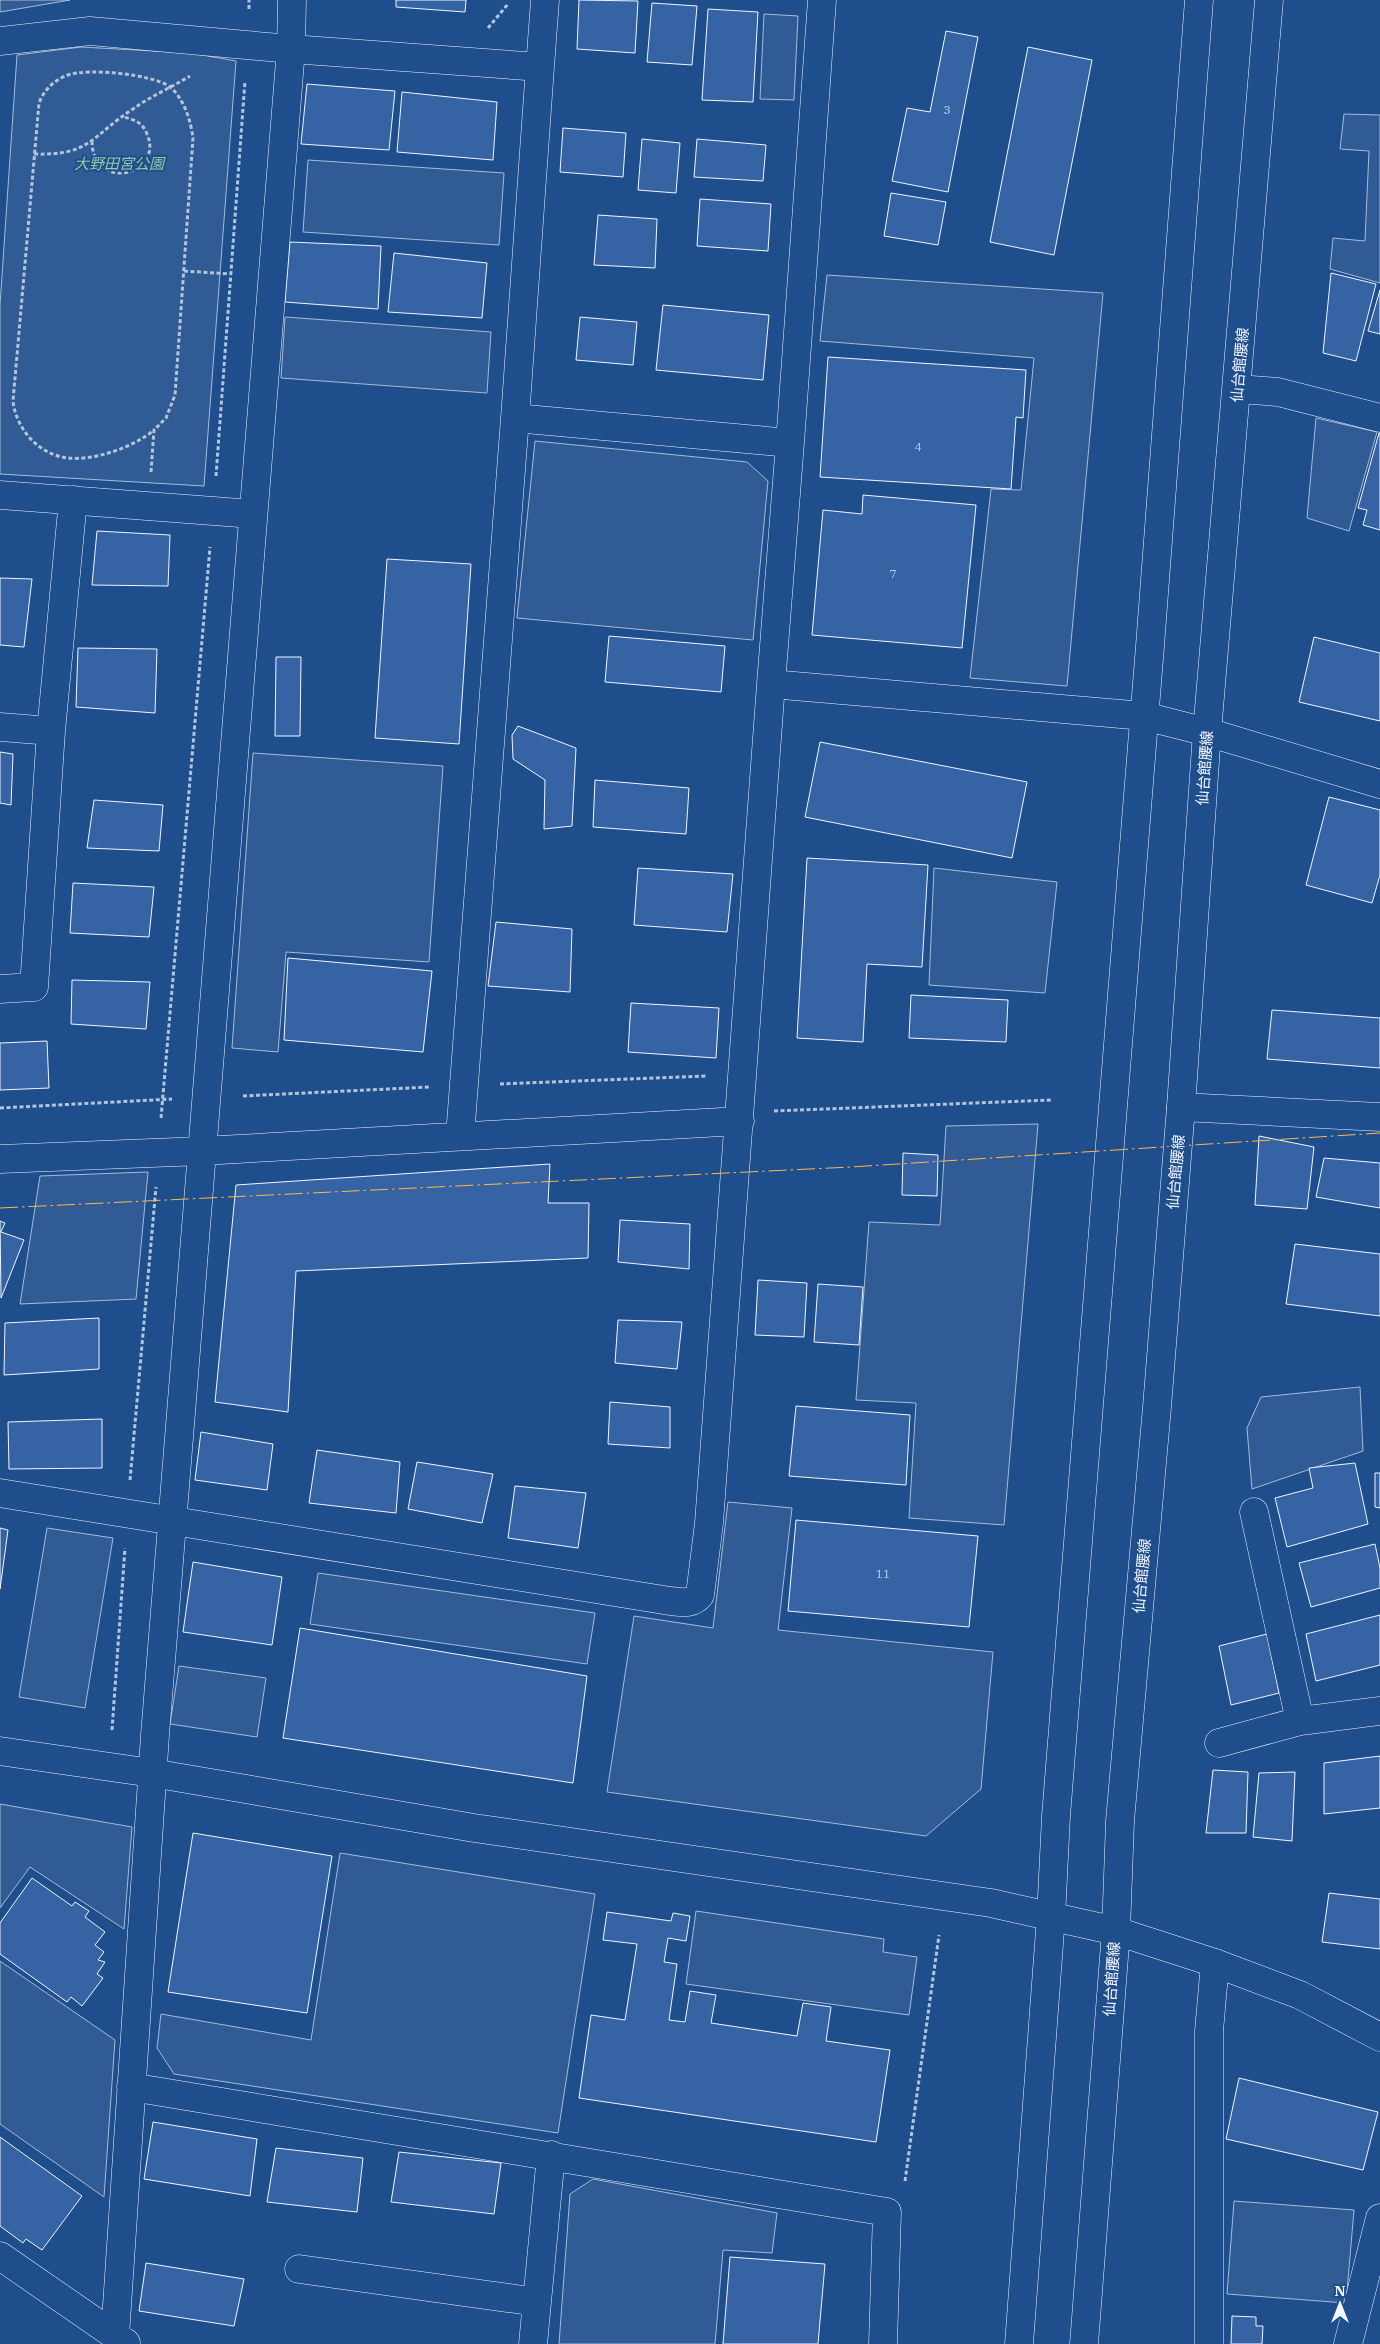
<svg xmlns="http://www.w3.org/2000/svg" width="1380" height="2344" viewBox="0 0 1380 2344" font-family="'IBM Plex Serif','Noto Sans JP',serif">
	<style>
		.built { fill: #305b95; stroke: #a8bbd7 }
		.building { fill: #3563a3; stroke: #f2f6ff }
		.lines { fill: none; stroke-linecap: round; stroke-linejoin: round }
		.minor-casing { stroke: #f2f6ff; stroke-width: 29 }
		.tertiary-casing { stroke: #f2f6ff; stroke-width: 29 }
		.secondary-casing { stroke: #f2f6ff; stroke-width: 29 }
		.path { stroke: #b3c4dc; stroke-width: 3; stroke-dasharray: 4 2.5; stroke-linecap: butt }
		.minor { stroke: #1f4e8c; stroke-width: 28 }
		.tertiary { stroke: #1f4e8c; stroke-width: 28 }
		.secondary { stroke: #1f4e8c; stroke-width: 28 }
		.power { stroke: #ffb74d; stroke-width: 1; stroke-dasharray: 18 4 2.5 4; stroke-linecap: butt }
		.labels { text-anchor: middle; stroke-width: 4; stroke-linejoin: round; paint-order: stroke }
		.number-label { font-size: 12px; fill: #c3d1e8 }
		.park-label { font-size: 15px; font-style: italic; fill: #97c8a6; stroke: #1f4e8c }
		.street-label { font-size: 15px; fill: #f2f6ff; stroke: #1f4e8c }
	</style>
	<rect width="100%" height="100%" fill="#1f4e8c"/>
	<!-- built -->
	<path class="built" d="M 0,0 L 70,0 L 0,12 Z
		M 764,14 L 798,16 L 794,100 L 760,99 Z
		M 81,47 L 191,53 L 236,61 L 204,486 L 0,474 L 0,305 L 17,55 Z
		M 1344,114 L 1380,115 L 1380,283 L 1330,269 L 1333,238 L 1365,241 L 1369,151 L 1340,149 Z
		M 308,160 L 504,173 L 499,245 L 303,232 Z
		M 827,275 L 1103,293 L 1067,686 L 970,678 L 991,489 L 1021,490 L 1034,358 L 820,341 Z
		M 285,317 L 491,332 L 487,393 L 281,378 Z
		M 1316,418 L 1377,432 L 1349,531 L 1307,518 Z
		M 535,441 L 747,462 L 768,481 L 753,640 L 517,618 Z
		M 253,753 L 443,766 L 429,962 L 286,952 L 278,1052 L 232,1048 Z
		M 934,868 L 1057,882 L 1045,993 L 929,985 Z
		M 1038,1124 L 1004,1525 L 909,1518 L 916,1403 L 856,1400 L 869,1222 L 940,1225 L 946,1126 Z
		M 148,1172 L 136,1299 L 20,1304 L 40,1176 Z
		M 1360,1387 L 1363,1451 L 1252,1489 L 1247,1428 L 1261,1397 Z
		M 728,1502 L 792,1508 L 778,1630 L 993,1652 L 981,1789 L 926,1836 L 607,1792 L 634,1616 L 713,1628 Z
		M 47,1528 L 113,1538 L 85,1708 L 19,1697 Z
		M 318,1573 L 595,1613 L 587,1664 L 310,1624 Z
		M 179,1666 L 266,1678 L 257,1737 L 170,1724 Z
		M 0,1804 L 132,1827 L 124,1929 L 30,1867 L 0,1908 Z
		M 340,1853 L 595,1894 L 558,2133 L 174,2074 L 157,2048 L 161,2014 L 311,2040 Z
		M 696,1911 L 884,1939 L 883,1952 L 917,1957 L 909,2015 L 686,1984 Z
		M 0,1961 L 115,2040 L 104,2197 L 0,2124 Z
		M 593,2179 L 777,2213 L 772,2253 L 723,2250 L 715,2344 L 559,2344 L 570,2194 Z
		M 1234,2201 L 1354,2210 L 1346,2303 L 1227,2294 Z"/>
	<!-- building -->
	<path class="building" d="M 396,0 L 466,0 L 465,12 L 396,7 Z
		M 579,0 L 638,1 L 635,53 L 577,49 Z
		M 652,3 L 697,6 L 692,65 L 647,62 Z
		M 708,9 L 758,12 L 753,102 L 702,100 Z
		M 946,31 L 978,37 L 948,192 L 892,181 L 907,108 L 930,112 Z
		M 1028,47 L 1092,60 L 1054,255 L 990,242 Z
		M 307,84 L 395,91 L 389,150 L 301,144 Z
		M 402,92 L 497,102 L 493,160 L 397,152 Z
		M 563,128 L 626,133 L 623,177 L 560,172 Z
		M 642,139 L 680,143 L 676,193 L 638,190 Z
		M 697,139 L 766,145 L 763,181 L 694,177 Z
		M 891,193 L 946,202 L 938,245 L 884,236 Z
		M 700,199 L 771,204 L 768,251 L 697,246 Z
		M 598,215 L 657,219 L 655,268 L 594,265 Z
		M 290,242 L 381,246 L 378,309 L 285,302 Z
		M 394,253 L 487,263 L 482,318 L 388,312 Z
		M 1331,273 L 1376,284 L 1356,361 L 1323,353 Z
		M 1380,290 L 1380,334 L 1368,331 Z
		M 663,305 L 769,315 L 763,380 L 656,370 Z
		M 580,317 L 637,322 L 633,365 L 576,360 Z
		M 828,357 L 1026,370 L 1023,418 L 1016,417 L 1011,489 L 820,477 Z
		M 1379,433 L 1380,433 L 1380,530 L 1363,525 L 1367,510 L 1358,508 Z
		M 863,495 L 976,505 L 962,648 L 812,635 L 823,510 L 862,514 Z
		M 97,531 L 170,535 L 168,586 L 92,585 Z
		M 387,559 L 471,564 L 459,744 L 375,738 Z
		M 0,578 L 32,579 L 24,647 L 0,645 Z
		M 609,636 L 725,646 L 721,692 L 605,682 Z
		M 1314,637 L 1380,653 L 1380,721 L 1299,702 Z
		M 78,648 L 157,649 L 155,713 L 76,707 Z
		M 276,657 L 301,657 L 300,736 L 275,736 Z
		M 518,726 L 576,748 L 572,826 L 544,829 L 545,780 L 513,759 L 512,735 Z
		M 820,742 L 1027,782 L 1012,858 L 805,817 Z
		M 0,752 L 13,754 L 11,805 L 0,803 Z
		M 595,780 L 689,788 L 686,834 L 593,827 Z
		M 1329,797 L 1380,810 L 1380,875 L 1372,903 L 1306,885 Z
		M 94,800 L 163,805 L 159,851 L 87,848 Z
		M 807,858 L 928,865 L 922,967 L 867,964 L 863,1042 L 797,1038 Z
		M 638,868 L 733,874 L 727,932 L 634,925 Z
		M 73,883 L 154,887 L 149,937 L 70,933 Z
		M 496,922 L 572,929 L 570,992 L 488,986 Z
		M 288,958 L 432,971 L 423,1052 L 284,1040 Z
		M 72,980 L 150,982 L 146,1029 L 71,1024 Z
		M 911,995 L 1008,1000 L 1006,1042 L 909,1038 Z
		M 631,1003 L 719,1008 L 716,1058 L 628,1052 Z
		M 1272,1010 L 1380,1018 L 1380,1068 L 1267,1059 Z
		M 47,1041 L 49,1088 L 0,1090 L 0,1043 Z
		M 1259,1136 L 1314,1147 L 1307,1209 L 1255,1205 Z
		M 903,1153 L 938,1155 L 937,1196 L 902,1195 Z
		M 1324,1158 L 1380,1163 L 1380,1208 L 1316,1197 Z
		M 550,1164 L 548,1203 L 589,1203 L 588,1258 L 296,1271 L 288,1412 L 215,1402 L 236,1185 Z
		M 620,1220 L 690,1224 L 689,1269 L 618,1262 Z
		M 0,1221 L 5,1223 L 1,1232 L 24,1240 L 1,1298 Z
		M 1295,1244 L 1380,1254 L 1380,1316 L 1286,1304 Z
		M 758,1280 L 807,1283 L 804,1337 L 755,1335 Z
		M 818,1284 L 863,1287 L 859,1345 L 814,1342 Z
		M 99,1318 L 99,1369 L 4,1375 L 5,1323 Z
		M 618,1320 L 682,1322 L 677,1369 L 615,1363 Z
		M 610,1402 L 670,1407 L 670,1448 L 608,1444 Z
		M 796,1406 L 910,1415 L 906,1485 L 789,1476 Z
		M 102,1419 L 102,1468 L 9,1469 L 8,1422 Z
		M 201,1432 L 273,1444 L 267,1490 L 195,1480 Z
		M 317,1450 L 400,1462 L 396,1513 L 309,1503 Z
		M 417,1462 L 493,1474 L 482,1523 L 408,1509 Z
		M 1355,1463 L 1368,1524 L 1287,1547 L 1275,1498 L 1313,1488 L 1309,1468 Z
		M 1375,1473 L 1380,1473 L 1380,1508 L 1375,1507 Z
		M 515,1486 L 586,1493 L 578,1548 L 508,1538 Z
		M 796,1520 L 978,1536 L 969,1627 L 788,1611 Z
		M 0,1528 L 8,1530 L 0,1589 Z
		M 1375,1544 L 1380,1568 L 1380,1588 L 1311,1607 L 1299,1563 Z
		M 193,1562 L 282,1577 L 272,1645 L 183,1632 Z
		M 1380,1615 L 1380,1665 L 1316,1681 L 1306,1634 Z
		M 300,1628 L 587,1676 L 573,1783 L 283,1738 Z
		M 1267,1634 L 1279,1693 L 1231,1705 L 1219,1646 Z
		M 1380,1756 L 1380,1808 L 1324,1814 L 1324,1763 Z
		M 1213,1770 L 1248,1772 L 1246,1833 L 1206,1833 Z
		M 1295,1772 L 1292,1841 L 1253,1837 L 1259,1773 Z
		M 193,1833 L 332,1856 L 307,2013 L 168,1992 Z
		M 32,1878 L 72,1906 L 75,1902 L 89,1911 L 85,1917 L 105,1932 L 95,1945 L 104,1952 L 98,1960 L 105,1962 L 97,1974 L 103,1978 L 82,2006 L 71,1997 L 67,2002 L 0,1954 L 0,1923 Z
		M 1329,1893 L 1380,1899 L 1380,1949 L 1322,1942 Z
		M 607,1912 L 671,1921 L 673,1913 L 690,1916 L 686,1941 L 668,1938 L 664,1962 L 677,1964 L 669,2020 L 685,2022 L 690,1991 L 716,1995 L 711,2023 L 797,2036 L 803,2003 L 831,2007 L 826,2041 L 890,2050 L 876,2142 L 579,2098 L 591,2015 L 625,2020 L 637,1944 L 603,1940 Z
		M 1239,2078 L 1378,2112 L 1363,2170 L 1226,2139 Z
		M 153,2122 L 257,2139 L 250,2196 L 144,2179 Z
		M 0,2137 L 82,2196 L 42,2250 L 26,2239 L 23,2243 L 0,2226 Z
		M 276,2148 L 363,2158 L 357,2212 L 267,2202 Z
		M 399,2152 L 501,2163 L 494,2214 L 391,2202 Z
		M 730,2257 L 825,2264 L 818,2344 L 723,2344 Z
		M 146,2263 L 244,2279 L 234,2326 L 139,2311 Z
		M 1232,2316 L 1256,2317 L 1256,2326 L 1263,2326 L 1262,2344 L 1231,2344 Z"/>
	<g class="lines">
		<!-- minor casing -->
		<g class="minor-casing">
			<path id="minor" d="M 0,41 L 90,31 L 291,49 L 540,67 L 515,418 L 790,443 L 771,684 L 1144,716 L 1207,732 L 1380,784
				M 540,67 L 545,0
				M 1238,389 L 1278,392 L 1380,418
				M 790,443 L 822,0
				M 0,495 L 253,514
				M 0,727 L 51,731 L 73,500
				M 0,989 L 34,987 L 51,731
				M 1181,1107 L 1380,1117
				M 460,1136 L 515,418
				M 0,1159 L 202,1151 L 740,1121
				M 0,1493 L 670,1601 C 681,1602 692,1605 700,1595 L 709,1523 L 771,684
				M 1254,1512 L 1300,1721
				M 1219,1743 L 1300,1721 L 1380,1711
				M 131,2087 L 887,2212 L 883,2344
				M 0,2256 L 126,2343
				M 299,2269 L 537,2302
				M 115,2336 L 155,1735 L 291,49 L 292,0
				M 533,2344 L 551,2155
				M 1209,2344 L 1209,2031 L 1215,1963
				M 1348,2344 L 1380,2218"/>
		</g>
		<!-- tertiary casing -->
		<g class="tertiary-casing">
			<path id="tertiary" d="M 0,1751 L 152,1773 L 474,1828 L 991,1903 L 1116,1931 L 1215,1963 L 1300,1995 L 1380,2037"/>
		</g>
		<!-- secondary casing -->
		<g class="secondary-casing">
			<path id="secondary" d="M 1019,2344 L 1051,1917 L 1056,1816 L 1150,646 L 1199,0
				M 1084,2344 L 1116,1931 L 1120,1821 L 1157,1407 L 1181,1107 L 1207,732 L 1269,0"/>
		</g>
		<!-- path -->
		<path class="path" d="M 249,9 L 249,0
			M 488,28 L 508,4
			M 92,141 C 92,193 165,175 147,134 C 143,123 134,119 123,117
			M 34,154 C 91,156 91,136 133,109 C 151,96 172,87 190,76
			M 184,271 L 230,274
			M 151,472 L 154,430 C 134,447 94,461 68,458 C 39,455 16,429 13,401 L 39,103 C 44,90 54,80 68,75 C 88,68 153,74 170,87 C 184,98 191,122 193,138 L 175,395 L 166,418 L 154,430
			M 216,476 L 245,81
			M 500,1084 L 706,1076
			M 243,1096 L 429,1087
			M 0,1108 L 172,1099
			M 774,1111 L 1051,1100
			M 161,1118 L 210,547
			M 130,1480 L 156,1187
			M 112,1730 L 125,1548
			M 905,2181 L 939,1935"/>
		<!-- minor -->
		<use href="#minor" class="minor"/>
		<!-- tertiary -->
		<use href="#tertiary" class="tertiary"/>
		<!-- secondary -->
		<use href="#secondary" class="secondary"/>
		<!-- power -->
		<path class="power" d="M 0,1208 L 851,1167 L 1380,1133"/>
	</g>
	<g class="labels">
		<!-- number labels -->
		<g class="number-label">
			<text x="947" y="114">3</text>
			<text x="918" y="451">4</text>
			<text x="893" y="578">7</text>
			<text x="883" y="1578">11</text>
		</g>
		<!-- park labels -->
		<g class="park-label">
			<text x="119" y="169">大野田宮公園</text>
		</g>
		<!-- street labels -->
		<g class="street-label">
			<text transform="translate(1240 365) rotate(-85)" y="5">仙台館腰線</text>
			<text transform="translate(1205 768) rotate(-86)" y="5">仙台館腰線</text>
			<text transform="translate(1176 1172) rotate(-85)" y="5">仙台館腰線</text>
			<text transform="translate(1142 1576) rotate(-85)" y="5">仙台館腰線</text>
			<text transform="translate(1112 1979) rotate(-86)" y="5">仙台館腰線</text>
		</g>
	</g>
	<!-- north arrow -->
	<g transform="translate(1340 2304)" stroke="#1f4e8c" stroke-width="4" paint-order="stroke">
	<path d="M0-4L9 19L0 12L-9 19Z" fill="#f2f6ff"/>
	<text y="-8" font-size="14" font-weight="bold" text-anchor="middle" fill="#f2f6ff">N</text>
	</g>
</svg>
